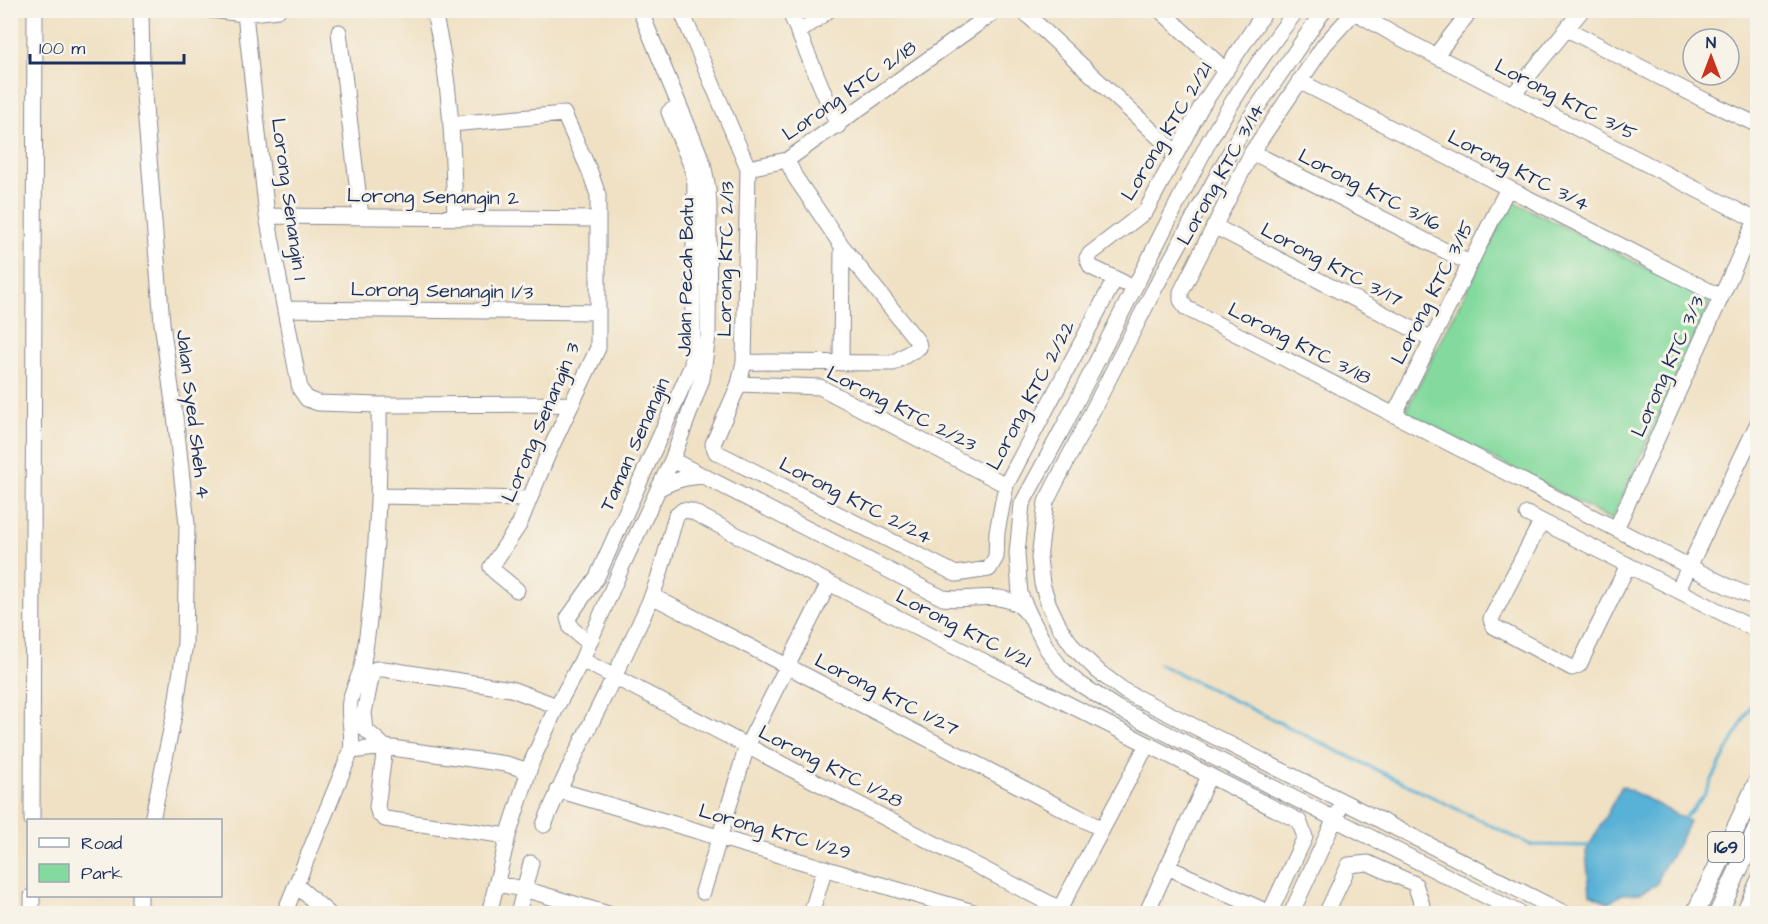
<svg xmlns="http://www.w3.org/2000/svg" width="1768" height="924" viewBox="0 0 1768 924" font-family="'Architects Daughter',sans-serif">
	<style>
		.green { fill: #84da9e; stroke: #50847e; stroke-width: 1.5 }
		.water { fill: #59b1d6; stroke: #3a709a; stroke-width: 1.5 }
		.lines { fill: none; stroke-linecap: round; stroke-linejoin: round }
		.stream { stroke: #59b1d6; stroke-width: 3 }
		.minor-casing { stroke: #868891; stroke-width: 17 }
		.major-casing { stroke: #868891; stroke-width: 20 }
		.minor { stroke: #fff; stroke-width: 15 }
		.major { stroke: #fff; stroke-width: 18 }
		.labels { text-anchor: middle; stroke-width: 6; stroke-linejoin: round; paint-order: stroke }
		.shield { fill: #f7f3e8; stroke: #5d6a87; stroke-width: 1.5 }
		.shield-label { font-size: 18px; font-weight: bold; fill: #1b2f5e }
		.street-label { font-size: 20px; fill: #1b2f5e; stroke: #f7f3e8 }
	</style>
	<rect width="100%" height="100%" fill="#f7f3e8"/>
	<filter id="ink" filterUnits="userSpaceOnUse"><feTurbulence type="fractalNoise" baseFrequency=".0167" numOctaves="2"/><feDisplacementMap in="SourceGraphic" scale="12" xChannelSelector="R" yChannelSelector="G"/><feConvolveMatrix kernelMatrix="1 2 1 2 8 2 1 2 1" color-interpolation-filters="sRGB"/></filter>
	<filter id="wash" filterUnits="userSpaceOnUse"><feTurbulence type="fractalNoise" baseFrequency=".008" numOctaves="4" result="noise"/><feDisplacementMap in="SourceGraphic" scale="24" xChannelSelector="R" yChannelSelector="G"/><feGaussianBlur stdDeviation="1.35" result="paint"/><feColorMatrix in="noise" values="0 0 0 0 0 0 0 0 0 0 0 0 0 0 0 0 0 1.4 0 .05"/><feComposite in="paint" operator="in"/></filter>
	<g filter="url(#wash)">
		<rect width="100%" height="100%" fill="#f0e1c4"/>
		<!-- green -->
		<path class="green" d="M 1512,201 L 1711,300 L 1612,520 L 1405,412 Z"/>
		<!-- water -->
		<path class="water" d="M 1622,786 L 1689,821 L 1678,845 L 1661,871 L 1657,884 L 1641,893 L 1622,894 L 1609,903 L 1590,894 L 1586,852 Z"/>
		<g class="lines">
			<!-- stream -->
			<path class="stream" d="M 1159,664 L 1531,845 L 1593,846
				M 1683,820 L 1703,797 L 1758,692"/>
		</g>
	</g>
	<g filter="url(#ink)">
		<g class="lines">
			<!-- minor casing -->
			<g class="minor-casing">
				<path id="minor" d="M 141,10 L 142,69 L 162,323 L 176,424 L 187,524 L 185,643 L 175,711 L 152,820
					M 210,10 L 245,14 L 278,10
					M 433,10 C 451,78 453,148 455,218
					M 681,10 L 748,168 L 744,362 L 739,384 L 713,444 L 716,452 L 956,574 L 989,569 L 996,557 L 997,532 L 1006,485 L 1115,279
					M 789,10 L 838,126
					M 1022,10 L 1176,153
					M 1160,10 L 1226,71
					M 1297,10 C 1264,52 1234,97 1208,143 L 1064,426 L 1022,504 L 1017,553 L 1020,594 L 1030,616 L 1047,649 L 1061,668 L 1077,682 L 1117,708 L 1521,914
					M 1324,10 L 1245,125 L 1154,290 L 1046,502 L 1039,558 L 1042,584 L 1049,605 L 1060,628 L 1074,648 L 1099,672 L 1126,692 L 1566,914
					M 1356,10 L 1325,44 L 1252,152 L 1181,292 L 1181,300 L 1186,308 L 1729,587 L 1758,599
					M 1355,12 L 1393,34 L 1758,221
					M 245,14 L 267,216 L 300,389 L 307,399 L 318,403 L 379,405 L 572,404
					M 1567,29 L 1706,101 L 1758,125
					M 339,32 L 361,217
					M 798,33 L 829,10
					M 1436,55 L 1471,10
					M 1299,81 L 1721,297
					M 1513,95 L 1582,10
					M 452,124 L 564,114 L 590,172 L 598,195 L 598,348 L 548,454 L 519,525 L 491,567 L 494,571 L 517,590
					M 1252,152 L 1469,263
					M 748,168 L 787,160 L 997,10
					M 267,216 L 598,219
					M 1214,226 L 1432,339
					M 1124,283 L 1091,267 L 1087,258 L 1090,254 L 1146,211 L 1201,107 L 1266,10
					M 285,309 L 598,312
					M 744,362 L 893,363 L 919,347 L 918,342 L 842,246 L 795,177 L 787,160
					M 841,363 L 842,246
					M 739,384 L 820,387 L 1006,485
					M 1394,415 L 1508,188
					M 672,460 L 943,598 C 971,602 1007,588 1026,612
					M 658,489 C 674,480 686,477 704,476
					M 379,496 L 529,499
					M 1527,514 L 1758,631
					M 1541,522 L 1491,619 L 1493,626 L 1572,668 L 1579,665 L 1628,565
					M 1616,529 L 1756,220
					M 1678,590 L 1758,423
					M 652,596 L 1102,829
					M 589,643 L 571,628 L 568,618 L 597,577 L 692,365 L 695,183 L 693,170 L 669,112 L 678,106
					M 582,660 L 1060,909
					M 351,751 L 385,747 L 506,764 L 529,771
					M 558,790 L 980,914
					M 32,820 L 35,10
					M 544,825 C 575,748 618,675 651,598 C 662,572 668,543 676,516 L 683,510 L 691,511 L 829,583 L 1299,821 L 1305,837 L 1269,914
					M 508,836 L 385,819 L 379,814 L 377,807 L 385,747 L 366,730 L 364,713 L 372,673 L 376,669 L 384,669 L 511,689 L 557,706
					M 1167,867 L 1270,913
					M 496,884 L 524,889 L 608,914
					M 296,885 L 329,914
					M 703,892 L 747,746 L 829,583
					M 140,896 L 140,914
					M 32,914 L 32,896
					M 284,914 L 351,751 C 354,732 347,717 350,701 C 353,687 361,675 363,662 C 377,577 380,491 379,405
					M 489,914 L 508,836 L 532,761 L 557,706 L 582,660 L 622,566 L 672,460 L 702,379 L 708,336 L 709,207 L 708,189 L 703,163 L 640,10
					M 518,914 L 531,863
					M 811,914 L 825,868
					M 1057,914 L 1147,745
					M 1146,914 L 1209,776
					M 1291,914 L 1339,810
					M 1326,914 L 1349,865 L 1368,863 L 1415,884 L 1425,914
					M 1743,914 L 1758,881"/>
			</g>
			<!-- major casing -->
			<g class="major-casing">
				<path id="major" d="M 1695,914 L 1758,781
					M 1718,914 L 1758,827"/>
			</g>
			<!-- minor -->
			<use href="#minor" class="minor"/>
			<!-- major -->
			<use href="#major" class="major"/>
		</g>
	</g>
	<g class="labels">
		<!-- shield labels -->
		<rect class="shield" x="1708" y="832" width="36" height="30" rx="4.5"/>
		<g class="shield-label">
			<text x="1726" y="853">169</text>
		</g>
		<!-- street labels -->
		<g class="street-label">
			<text transform="translate(849 90) rotate(-35)" y="7">Lorong KTC 2/18</text>
			<text transform="translate(1566 99) rotate(27)" y="7">Lorong KTC 3/5</text>
			<text transform="translate(1166 131) rotate(-59)" y="7">Lorong KTC 2/21</text>
			<text transform="translate(1519 170) rotate(27)" y="7">Lorong KTC 3/4</text>
			<text transform="translate(1220 174) rotate(-61)" y="7">Lorong KTC 3/14</text>
			<text transform="translate(1370 189) rotate(27)" y="7">Lorong KTC 3/16</text>
			<text transform="translate(433 196) rotate(1)" y="7">Lorong Senangin 2</text>
			<text transform="translate(290 199) rotate(82)" y="7">Lorong Senangin 1</text>
			<text transform="translate(725 259) rotate(-89)" y="7">Lorong KTC 2/13</text>
			<text transform="translate(1332 264) rotate(28)" y="7">Lorong KTC 3/17</text>
			<text transform="translate(685 277) rotate(-89)" y="7">Jalan Pecah Batu</text>
			<text transform="translate(442 290) rotate(1)" y="7">Lorong Senangin 1/3</text>
			<text transform="translate(1432 292) rotate(-63)" y="7">Lorong KTC 3/15</text>
			<text transform="translate(1300 343) rotate(27)" y="7">Lorong KTC 3/18</text>
			<text transform="translate(1667 366) rotate(-66)" y="7">Lorong KTC 3/3</text>
			<text transform="translate(1030 395) rotate(-62)" y="7">Lorong KTC 2/22</text>
			<text transform="translate(902 408) rotate(27)" y="7">Lorong KTC 2/23</text>
			<text transform="translate(194 414) rotate(83)" y="7">Jalan Syed Sheh 4</text>
			<text transform="translate(540 422) rotate(-67)" y="7">Lorong Senangin 3</text>
			<text transform="translate(634 444) rotate(-66)" y="7">Taman Senangin</text>
			<text transform="translate(856 500) rotate(27)" y="7">Lorong KTC 2/24</text>
			<text transform="translate(964 628) rotate(27)" y="7">Lorong KTC 1/21</text>
			<text transform="translate(887 694) rotate(27)" y="7">Lorong KTC 1/27</text>
			<text transform="translate(831 766) rotate(27)" y="7">Lorong KTC 1/28</text>
			<text transform="translate(775 831) rotate(16)" y="7">Lorong KTC 1/29</text>
		</g>
	</g>
	<!-- margin -->
	<rect width="1768" height="924" fill="none" stroke="#f7f3e8" stroke-width="36"/>
	<!-- legend -->
	<rect x="27" y="819" width="195" height="78" fill="#f7f3e8" stroke="#9fa5b1" stroke-width="1.5"/>
	<rect x="39" y="838" width="30" height="9" fill="#ffffff" stroke="#9fa5b1" stroke-width="1.5"/>
	<text x="81" y="849" font-size="18" fill="#1b2f5e">Road</text>
	<rect x="39" y="864" width="30" height="18" fill="#84da9e" stroke="#9fa5b1" stroke-width="1.5"/>
	<text x="81" y="879" font-size="18" fill="#1b2f5e">Park</text>
	<!-- north arrow -->
	<g transform="translate(1711 57)"><circle r="28" fill="#f7f3e8" stroke="#9fa5b1" stroke-width="1.5"/>
	<path d="M0-4.5L10 22L0 15L-10 22Z" fill="#c8321e"/>
	<text y="-9" font-size="16" font-weight="bold" text-anchor="middle" fill="#1b2f5e">N</text>
	</g>
	<!-- scale -->
	<path d="M30 54v9h154v-9" fill="none" stroke="#1b2f5e" stroke-width="3"/>
	<text x="39" y="54" font-size="18" fill="#1b2f5e" stroke="#f7f3e8" stroke-width="4.5" paint-order="stroke">100 m</text>
</svg>
